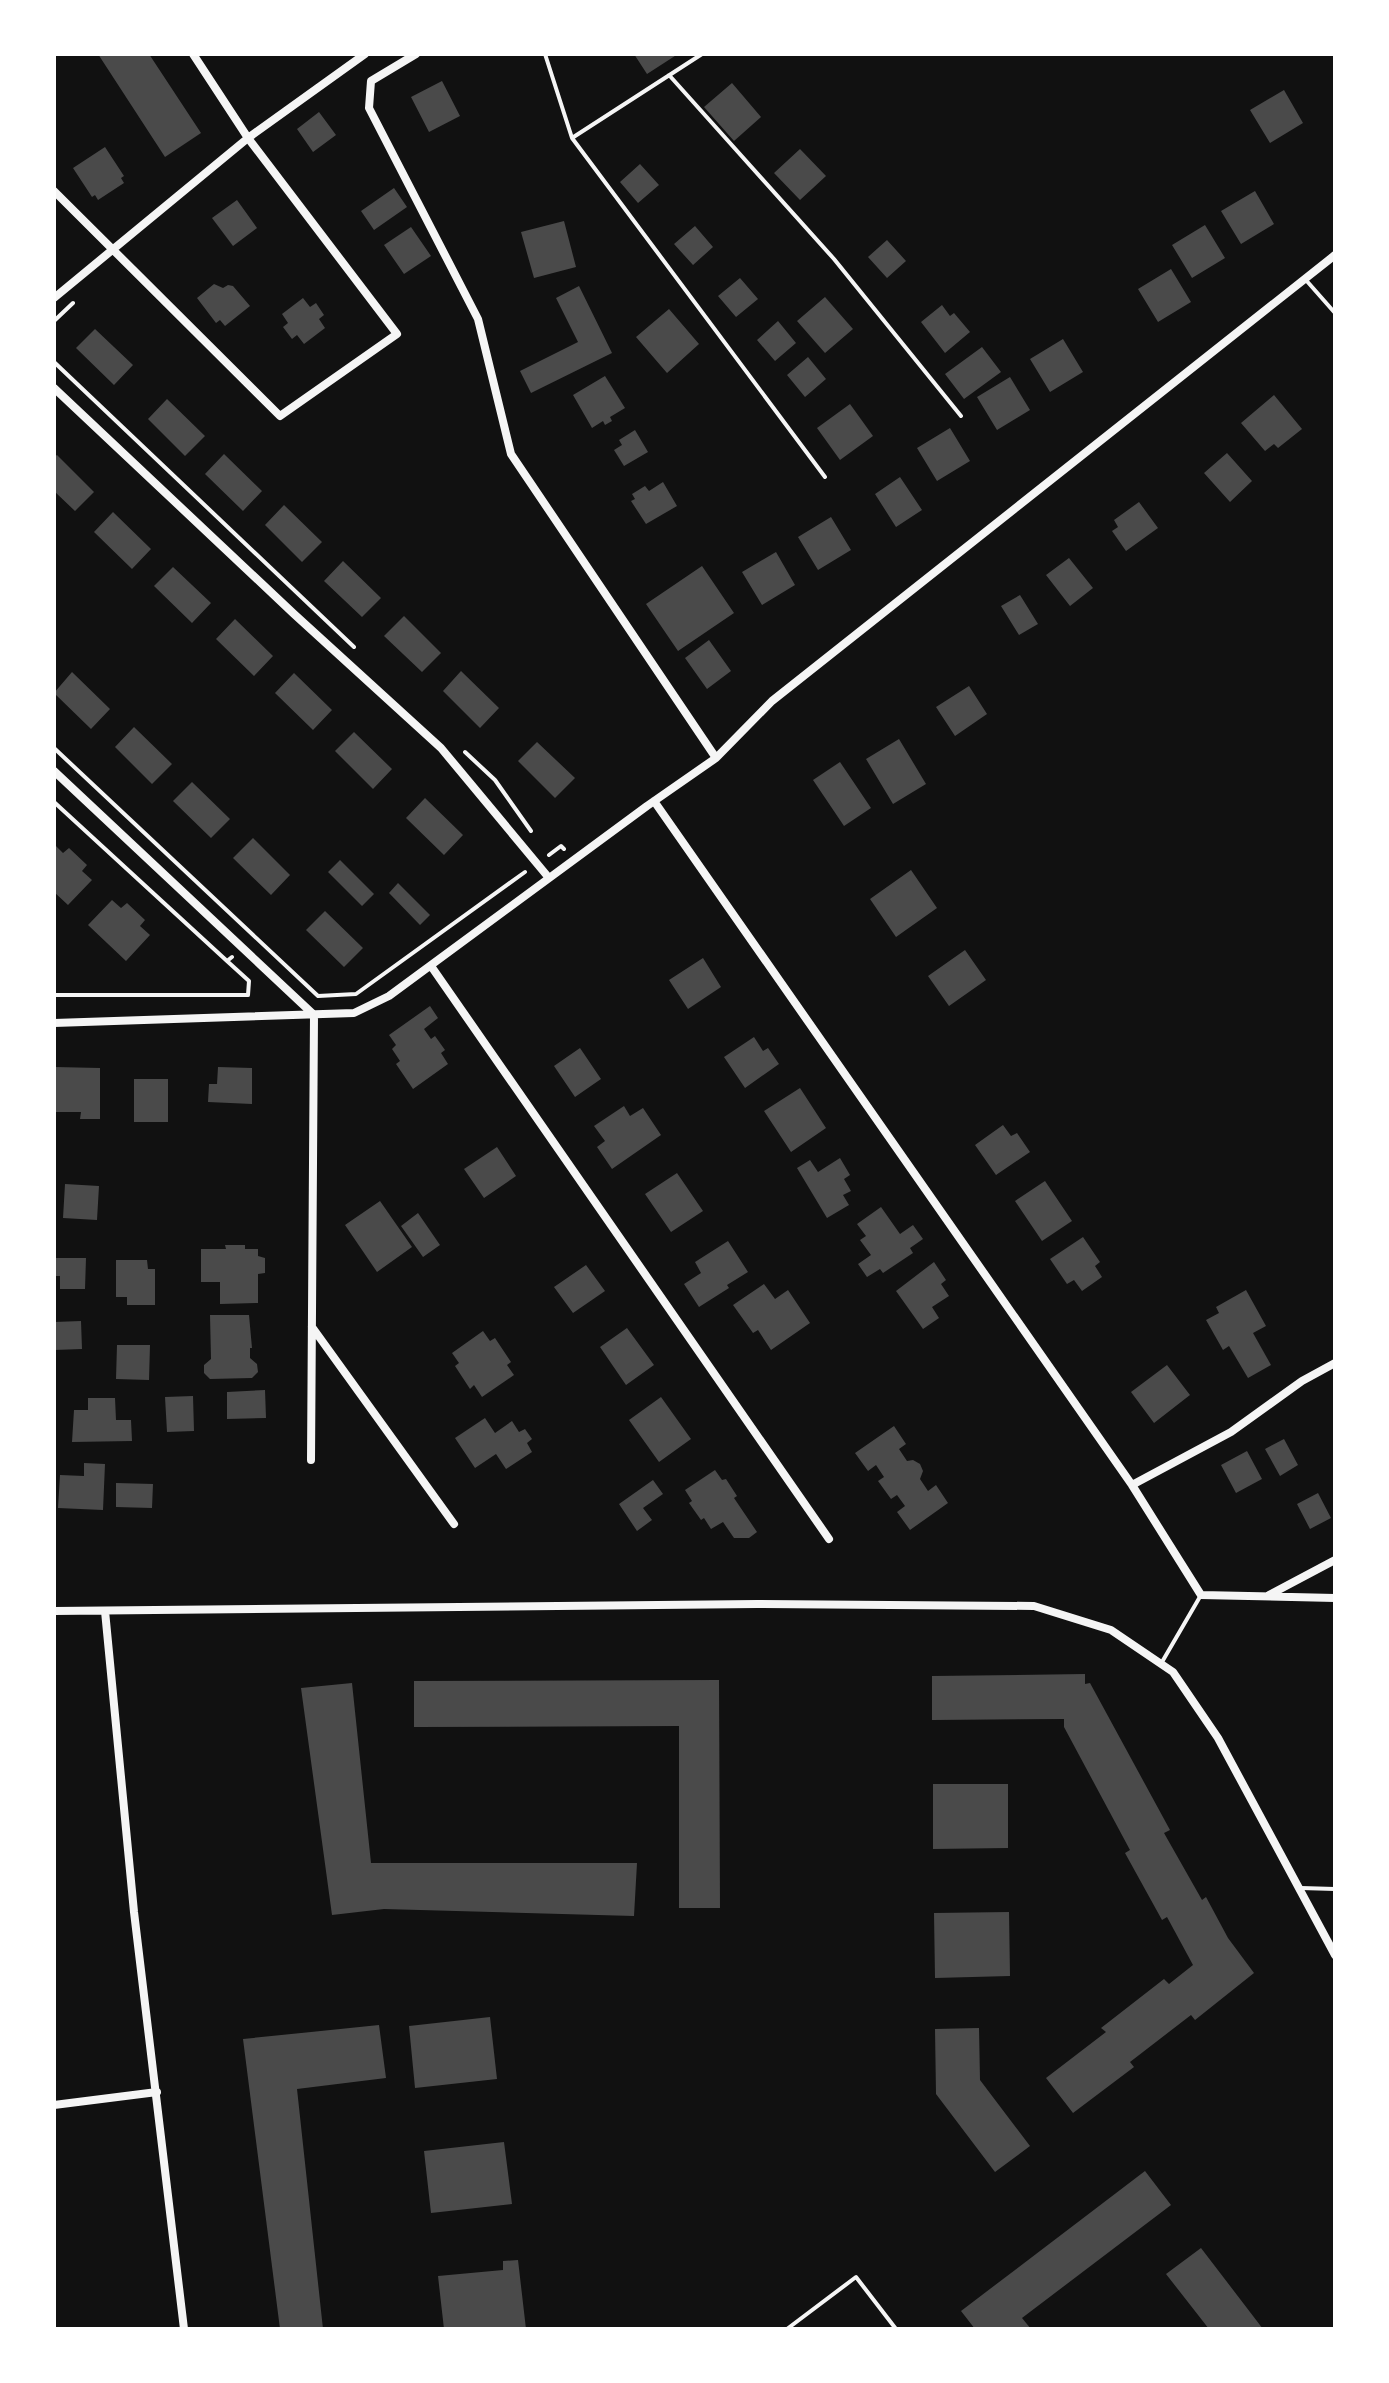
<svg xmlns="http://www.w3.org/2000/svg" width="1389" height="2383" viewBox="0 0 1389 2383" font-family="'Work Sans',sans-serif">
	<style>
		.building { fill: #4a4a4a }
		.lines { fill: none; stroke-linecap: round; stroke-linejoin: round }
		.path { stroke: #f5f5f5; stroke-width: 4 }
		.service { stroke: #f5f5f5; stroke-width: 4 }
		.minor { stroke: #f5f5f5; stroke-width: 8 }
	</style>
	<rect width="100%" height="100%" fill="#111"/>
	<!-- building -->
	<path class="building" d="M 98,54 L 149,54 L 201,133 L 165,157 Z
		M 634,54 L 678,54 L 647,74 Z
		M 442,81 L 460,116 L 429,132 L 411,97 Z
		M 732,83 L 761,117 L 734,141 L 704,107 Z
		M 1284,90 L 1303,123 L 1270,143 L 1250,110 Z
		M 319,112 L 336,135 L 313,152 L 297,129 Z
		M 105,147 L 124,176 L 121,178 L 124,183 L 98,200 L 95,195 L 92,197 L 73,168 Z
		M 800,149 L 826,176 L 800,200 L 774,173 Z
		M 640,164 L 659,185 L 638,203 L 620,182 Z
		M 394,188 L 407,207 L 374,230 L 361,211 Z
		M 1255,191 L 1274,224 L 1241,244 L 1221,211 Z
		M 237,200 L 257,228 L 233,246 L 212,218 Z
		M 564,221 L 576,267 L 534,278 L 521,232 Z
		M 1205,225 L 1225,258 L 1192,278 L 1172,245 Z
		M 695,226 L 713,247 L 693,265 L 674,244 Z
		M 411,227 L 431,256 L 404,274 L 384,245 Z
		M 887,240 L 906,261 L 887,278 L 868,257 Z
		M 1171,269 L 1191,302 L 1158,322 L 1138,289 Z
		M 740,278 L 758,299 L 736,317 L 718,296 Z
		M 214,284 L 223,288 L 228,285 L 233,286 L 250,306 L 225,326 L 220,320 L 216,323 L 197,298 Z
		M 579,286 L 612,353 L 531,393 L 520,371 L 578,342 L 556,298 Z
		M 825,297 L 853,329 L 825,353 L 797,321 Z
		M 303,298 L 310,307 L 316,303 L 324,315 L 319,319 L 325,328 L 304,344 L 297,335 L 292,339 L 283,327 L 288,323 L 282,314 Z
		M 942,305 L 950,316 L 954,313 L 970,332 L 945,353 L 921,322 Z
		M 669,309 L 699,344 L 667,373 L 636,337 Z
		M 778,321 L 796,343 L 775,361 L 757,340 Z
		M 95,329 L 133,365 L 114,385 L 76,348 Z
		M 1063,339 L 1083,372 L 1050,392 L 1030,359 Z
		M 982,347 L 1001,372 L 964,399 L 945,374 Z
		M 808,357 L 826,379 L 805,397 L 787,375 Z
		M 605,376 L 625,408 L 610,417 L 612,421 L 605,425 L 603,421 L 592,428 L 573,395 Z
		M 1010,377 L 1030,410 L 997,430 L 977,397 Z
		M 1274,395 L 1302,429 L 1278,448 L 1274,444 L 1265,451 L 1241,423 Z
		M 167,399 L 205,436 L 185,456 L 148,419 Z
		M 850,404 L 873,436 L 840,460 L 817,428 Z
		M 950,428 L 970,461 L 937,481 L 917,448 Z
		M 635,430 L 648,452 L 624,466 L 614,450 L 622,445 L 619,440 Z
		M 1227,453 L 1252,481 L 1230,502 L 1204,473 Z
		M 224,454 L 262,491 L 243,511 L 205,474 Z
		M 57,455 L 94,492 L 75,511 L 54,491 L 54,457 Z
		M 900,477 L 922,510 L 896,527 L 875,494 Z
		M 663,482 L 677,506 L 646,524 L 631,501 L 635,499 L 632,494 L 645,486 L 649,491 Z
		M 1139,502 L 1158,528 L 1126,551 L 1112,531 L 1118,527 L 1114,520 Z
		M 284,505 L 322,542 L 302,562 L 265,525 Z
		M 113,512 L 151,549 L 132,569 L 94,532 Z
		M 831,517 L 851,550 L 818,570 L 798,537 Z
		M 776,552 L 795,585 L 762,605 L 742,572 Z
		M 1069,558 L 1093,588 L 1070,606 L 1046,575 Z
		M 343,561 L 381,598 L 362,617 L 324,581 Z
		M 702,566 L 734,613 L 678,651 L 646,604 Z
		M 173,567 L 211,603 L 192,623 L 154,586 Z
		M 1020,595 L 1038,624 L 1019,635 L 1001,606 Z
		M 404,616 L 441,653 L 422,672 L 384,636 Z
		M 235,619 L 273,656 L 254,676 L 216,639 Z
		M 709,640 L 731,671 L 707,689 L 685,658 Z
		M 461,671 L 499,708 L 480,728 L 443,691 Z
		M 72,672 L 110,709 L 91,729 L 54,693 Z
		M 294,673 L 332,710 L 313,730 L 275,693 Z
		M 969,686 L 987,714 L 955,736 L 936,707 Z
		M 134,727 L 172,764 L 152,784 L 115,747 Z
		M 354,732 L 392,769 L 373,789 L 335,751 Z
		M 899,739 L 926,784 L 893,804 L 866,759 Z
		M 537,742 L 575,778 L 555,798 L 518,761 Z
		M 840,762 L 871,808 L 844,826 L 813,780 Z
		M 192,782 L 230,819 L 211,838 L 173,801 Z
		M 425,798 L 463,835 L 444,855 L 406,818 Z
		M 253,838 L 290,875 L 271,895 L 233,858 Z
		M 54,844 L 63,853 L 69,848 L 87,865 L 82,871 L 92,880 L 68,905 L 54,892 Z
		M 340,860 L 374,894 L 362,906 L 328,872 Z
		M 911,870 L 937,908 L 896,937 L 870,899 Z
		M 398,883 L 430,915 L 420,925 L 389,893 Z
		M 112,900 L 121,908 L 127,903 L 145,920 L 140,926 L 150,935 L 126,961 L 88,925 Z
		M 325,911 L 363,948 L 344,967 L 306,930 Z
		M 965,950 L 986,980 L 949,1006 L 928,976 Z
		M 703,958 L 721,987 L 688,1009 L 669,980 Z
		M 430,1006 L 438,1018 L 424,1029 L 431,1039 L 435,1036 L 445,1050 L 441,1053 L 448,1064 L 413,1089 L 396,1064 L 400,1061 L 392,1049 L 396,1045 L 389,1035 Z
		M 754,1037 L 763,1051 L 768,1048 L 779,1064 L 745,1088 L 724,1057 Z
		M 580,1048 L 601,1079 L 575,1097 L 554,1066 Z
		M 55,1067 L 100,1068 L 100,1119 L 80,1119 L 81,1112 L 55,1112 Z
		M 218,1067 L 252,1068 L 252,1104 L 208,1102 L 209,1084 L 217,1084 Z
		M 134,1079 L 168,1079 L 168,1122 L 134,1122 Z
		M 800,1088 L 826,1128 L 791,1152 L 764,1111 Z
		M 624,1106 L 630,1116 L 643,1108 L 661,1135 L 612,1169 L 597,1147 L 605,1141 L 594,1126 Z
		M 1003,1125 L 1011,1136 L 1017,1133 L 1030,1152 L 996,1175 L 975,1145 Z
		M 497,1147 L 516,1176 L 484,1198 L 464,1169 Z
		M 840,1158 L 850,1175 L 844,1179 L 851,1191 L 843,1195 L 849,1205 L 827,1218 L 797,1168 L 810,1160 L 818,1172 Z
		M 677,1173 L 703,1211 L 671,1232 L 645,1194 Z
		M 1045,1181 L 1072,1221 L 1042,1241 L 1015,1201 Z
		M 65,1184 L 99,1186 L 97,1220 L 63,1218 Z
		M 380,1201 L 412,1247 L 377,1272 L 345,1225 Z
		M 881,1207 L 900,1234 L 913,1225 L 923,1239 L 910,1248 L 913,1253 L 883,1273 L 880,1269 L 867,1277 L 858,1264 L 871,1255 L 860,1240 L 866,1236 L 857,1224 Z
		M 418,1213 L 440,1245 L 423,1257 L 401,1226 Z
		M 1083,1237 L 1100,1262 L 1095,1266 L 1102,1277 L 1082,1291 L 1074,1280 L 1067,1284 L 1050,1259 Z
		M 728,1241 L 748,1272 L 727,1285 L 729,1288 L 699,1307 L 684,1284 L 701,1273 L 695,1262 Z
		M 225,1245 L 245,1245 L 245,1249 L 258,1249 L 258,1256 L 265,1258 L 265,1273 L 258,1274 L 258,1303 L 220,1304 L 220,1282 L 201,1282 L 201,1249 L 226,1249 Z
		M 55,1258 L 86,1258 L 85,1289 L 60,1289 L 60,1276 L 55,1276 Z
		M 116,1260 L 147,1260 L 148,1269 L 155,1269 L 155,1305 L 127,1305 L 127,1297 L 116,1297 Z
		M 934,1262 L 946,1280 L 941,1284 L 949,1296 L 932,1307 L 939,1318 L 923,1329 L 896,1291 Z
		M 586,1265 L 605,1291 L 573,1313 L 554,1287 Z
		M 764,1284 L 775,1299 L 788,1290 L 810,1323 L 771,1350 L 758,1330 L 753,1333 L 733,1305 Z
		M 1246,1290 L 1266,1326 L 1253,1333 L 1271,1365 L 1248,1378 L 1229,1346 L 1223,1350 L 1206,1320 L 1219,1313 L 1216,1307 Z
		M 210,1315 L 249,1315 L 252,1348 L 250,1348 L 250,1358 L 257,1364 L 258,1372 L 252,1378 L 210,1379 L 204,1373 L 204,1365 L 211,1359 Z
		M 81,1321 L 82,1349 L 54,1350 L 54,1322 Z
		M 627,1328 L 654,1365 L 626,1385 L 600,1347 Z
		M 483,1331 L 490,1341 L 495,1338 L 511,1362 L 507,1365 L 514,1375 L 482,1397 L 474,1385 L 470,1389 L 455,1366 L 459,1363 L 452,1353 Z
		M 117,1345 L 150,1345 L 149,1380 L 116,1379 Z
		M 1167,1365 L 1190,1395 L 1154,1423 L 1131,1392 Z
		M 265,1390 L 266,1418 L 227,1419 L 227,1392 Z
		M 193,1396 L 194,1431 L 167,1432 L 165,1397 Z
		M 661,1397 L 691,1439 L 659,1462 L 629,1420 Z
		M 88,1398 L 115,1398 L 116,1420 L 131,1420 L 132,1441 L 72,1442 L 74,1410 L 88,1410 Z
		M 485,1418 L 495,1433 L 512,1421 L 519,1432 L 525,1429 L 532,1439 L 527,1443 L 532,1452 L 506,1469 L 496,1454 L 475,1468 L 455,1438 Z
		M 894,1426 L 906,1444 L 899,1449 L 907,1461 L 913,1460 L 920,1464 L 923,1471 L 920,1479 L 928,1491 L 936,1485 L 948,1503 L 910,1530 L 897,1512 L 905,1506 L 897,1495 L 891,1499 L 878,1481 L 884,1477 L 876,1465 L 868,1471 L 855,1453 Z
		M 1284,1439 L 1298,1465 L 1280,1476 L 1265,1449 Z
		M 1247,1451 L 1262,1479 L 1236,1493 L 1221,1465 Z
		M 84,1463 L 105,1464 L 103,1510 L 58,1508 L 60,1475 L 84,1476 Z
		M 715,1470 L 722,1480 L 726,1479 L 737,1496 L 734,1498 L 757,1532 L 749,1538 L 734,1538 L 723,1522 L 711,1529 L 704,1518 L 701,1520 L 689,1503 L 692,1501 L 685,1490 Z
		M 653,1480 L 663,1494 L 643,1508 L 652,1520 L 637,1531 L 619,1504 Z
		M 116,1483 L 153,1484 L 152,1508 L 116,1507 Z
		M 1318,1493 L 1331,1518 L 1310,1529 L 1297,1504 Z
		M 1085,1674 L 1085,1684 L 1090,1683 L 1170,1830 L 1164,1833 L 1202,1900 L 1206,1897 L 1228,1938 L 1254,1973 L 1195,2020 L 1191,2015 L 1130,2062 L 1134,2067 L 1073,2113 L 1046,2078 L 1106,2032 L 1101,2028 L 1164,1979 L 1169,1984 L 1193,1965 L 1167,1917 L 1162,1920 L 1125,1853 L 1130,1850 L 1064,1727 L 1064,1719 L 932,1720 L 932,1676 Z
		M 719,1680 L 720,1908 L 679,1908 L 679,1726 L 414,1727 L 414,1681 Z
		M 352,1683 L 371,1863 L 637,1863 L 634,1916 L 384,1909 L 332,1915 L 301,1688 Z
		M 933,1784 L 1008,1784 L 1008,1848 L 933,1849 Z
		M 1009,1912 L 1010,1976 L 935,1978 L 934,1913 Z
		M 490,2017 L 497,2079 L 415,2088 L 409,2026 Z
		M 379,2025 L 386,2078 L 297,2089 L 323,2329 L 280,2329 L 243,2039 Z
		M 979,2028 L 980,2080 L 1030,2146 L 995,2172 L 936,2094 L 935,2029 Z
		M 504,2142 L 512,2204 L 431,2213 L 424,2151 Z
		M 1145,2171 L 1171,2205 L 1022,2318 L 1031,2329 L 975,2329 L 961,2311 Z
		M 1201,2248 L 1263,2329 L 1209,2329 L 1166,2274 Z
		M 518,2260 L 526,2329 L 444,2329 L 438,2276 L 503,2270 L 503,2261 Z"/>
	<g class="lines">
		<!-- path -->
		<path class="path" d="M 54,321 L 73,303
			M 54,362 L 354,647
			M 54,748 L 318,996
			M 465,752 L 495,780 L 531,831
			M 54,802 L 227,961 L 232,957
			M 549,855 L 561,846 L 564,849
			M 54,995 L 248,995 L 249,981 L 227,961
			M 318,996 L 356,994 L 525,872"/>
		<!-- service -->
		<path class="service" d="M 545,54 L 572,138 L 825,477
			M 669,75 L 834,259 L 961,416
			M 572,138 L 702,54
			M 1305,279 L 1335,313
			M 1162,1662 L 1201,1595
			M 1301,1888 L 1335,1889
			M 787,2329 L 856,2277 L 896,2329"/>
		<!-- minor -->
		<path class="minor" d="M 416,54 L 371,81 L 369,108 L 478,319 L 511,454 L 716,758 L 772,701 L 1335,255
			M 54,191 L 280,416 L 397,334 L 248,138 L 193,54
			M 54,298 L 248,138 L 365,54
			M 54,388 L 294,614 L 441,748 L 549,878
			M 54,771 L 314,1015 L 311,1460
			M 654,801 L 1132,1485 L 1201,1595 L 1335,1598
			M 431,966 L 829,1539
			M 54,1023 L 354,1013 L 389,996 L 647,806 L 716,758
			M 312,1327 L 454,1524
			M 1132,1485 L 1231,1432 L 1302,1381 L 1335,1363
			M 1269,1595 L 1335,1560
			M 54,1611 L 757,1604 L 1034,1606 L 1111,1630 L 1173,1672 L 1218,1738 L 1335,1955
			M 105,1611 L 134,1912 L 184,2329
			M 54,2105 L 157,2092"/>
	</g>
	<!-- border -->
	<rect width="1389" height="2383" fill="none" stroke="#ffffff" stroke-width="112"/>
</svg>
